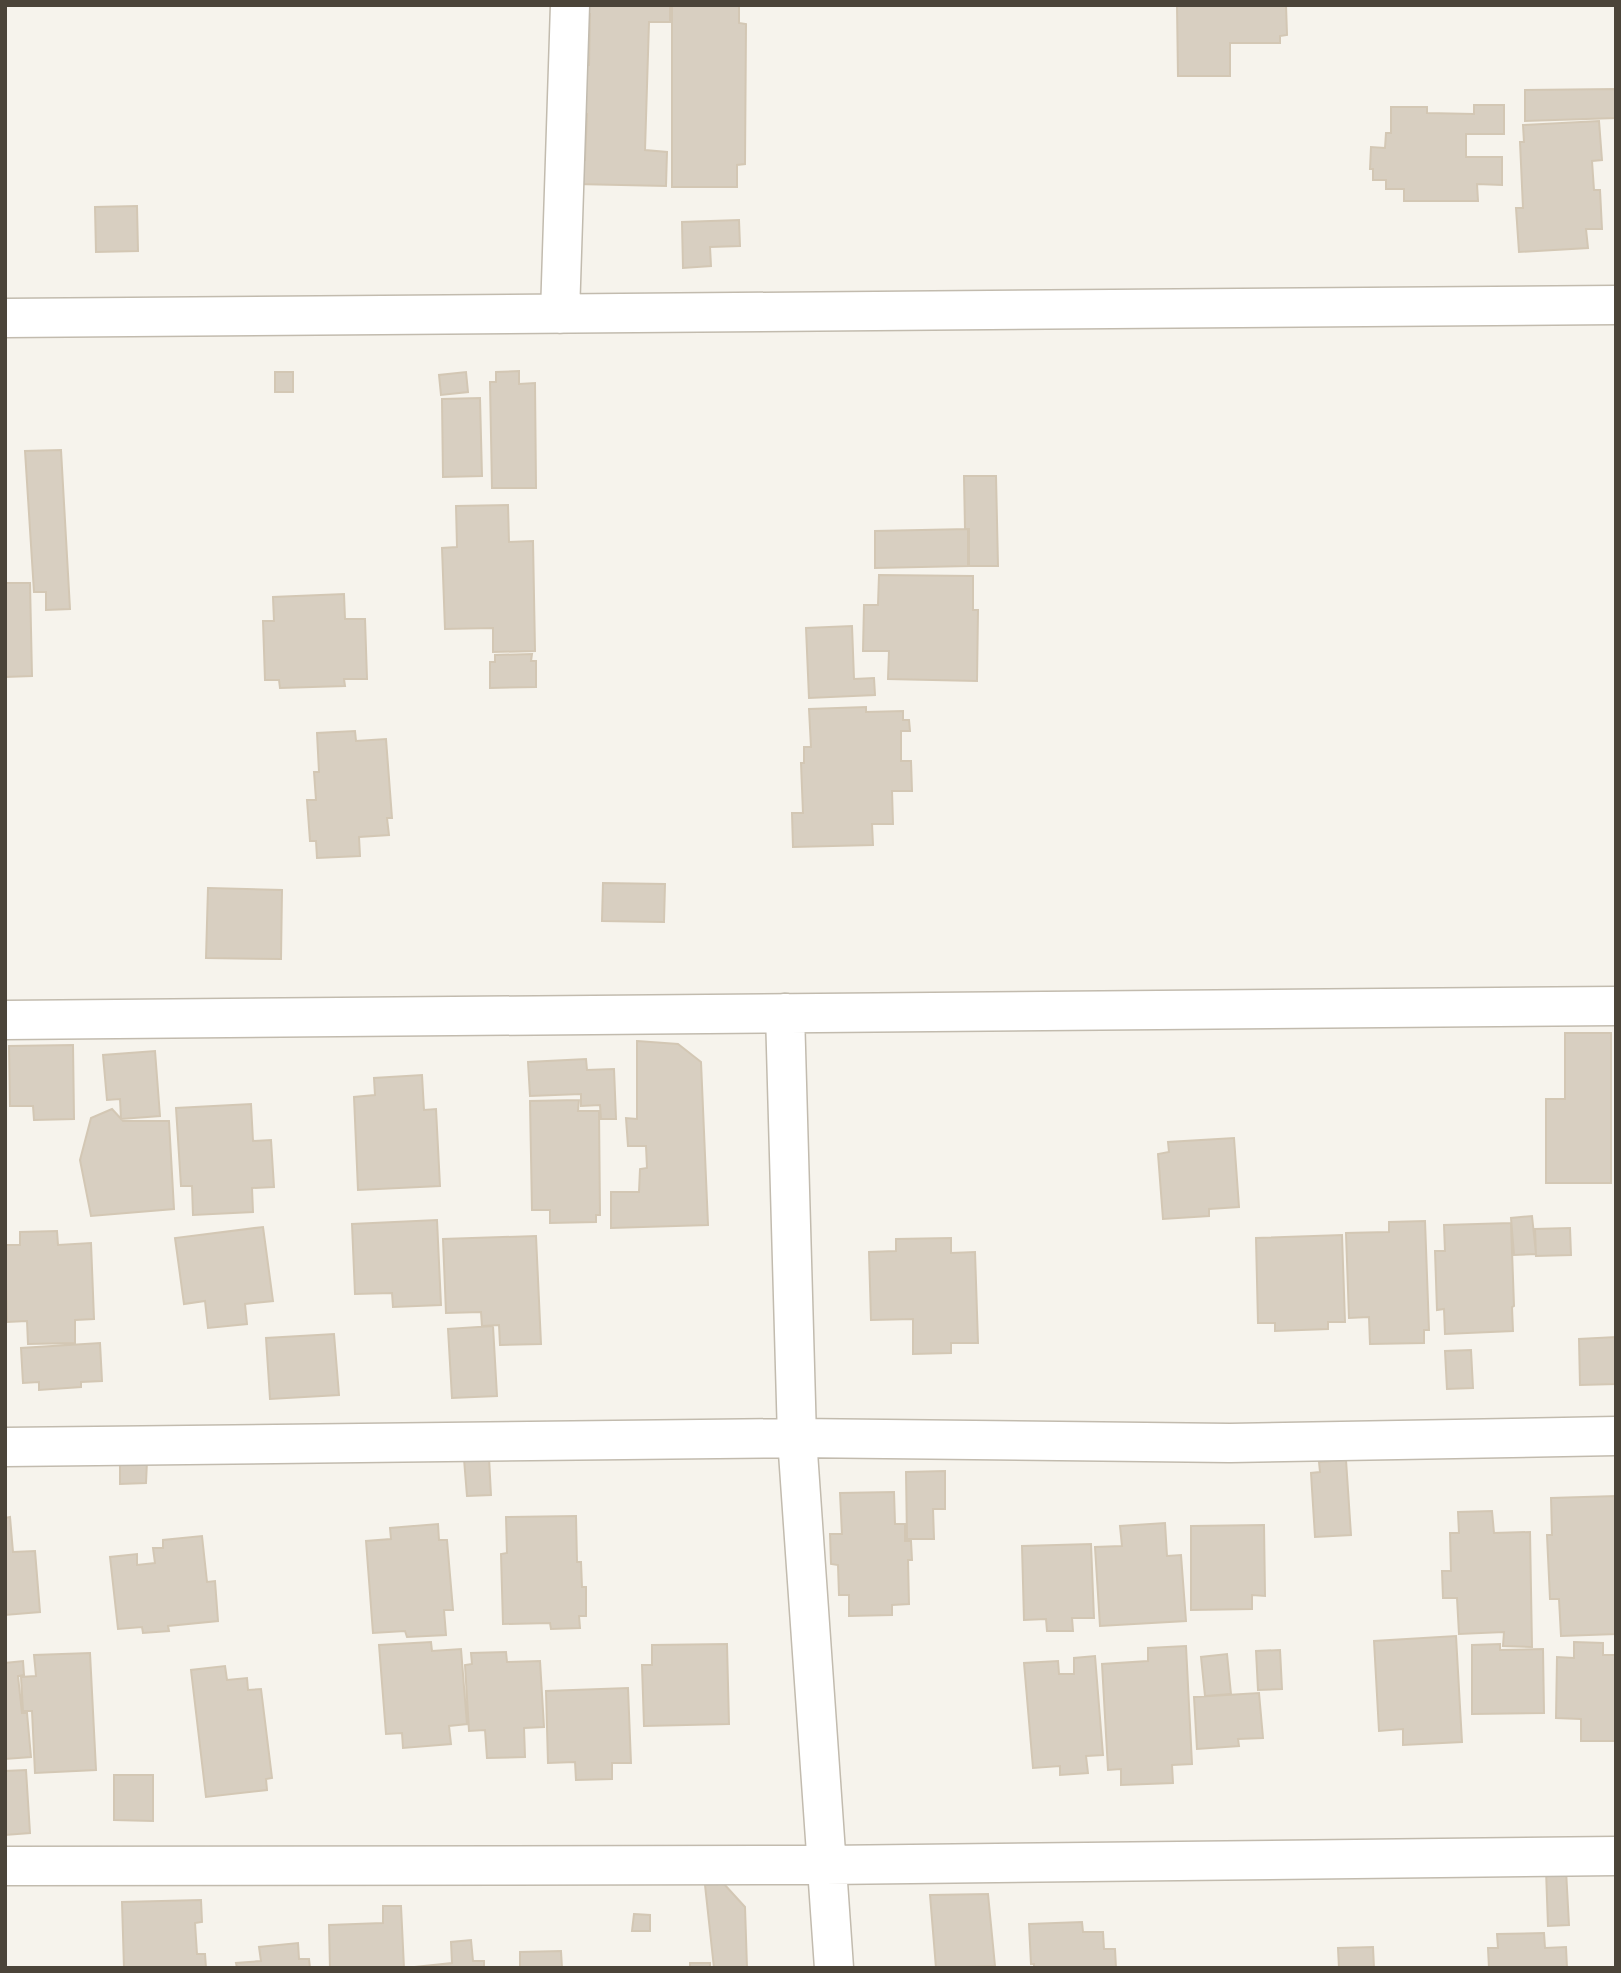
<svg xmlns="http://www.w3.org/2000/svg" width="1621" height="1973" viewBox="0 0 1621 1973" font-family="Lato,sans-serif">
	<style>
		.building { fill: #d8cfc1; stroke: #d3c7b4; stroke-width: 2 }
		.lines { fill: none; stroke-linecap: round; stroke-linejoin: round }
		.minor-casing { stroke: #c2bbae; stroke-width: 41 }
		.minor { stroke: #fff; stroke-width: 38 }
	</style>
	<rect width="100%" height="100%" fill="#f6f3ec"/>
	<!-- building -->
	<path class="building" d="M 580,5 L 670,5 L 670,22 L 649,22 L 645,150 L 667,152 L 666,186 L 576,184 L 577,160 L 585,160 L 587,114 L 580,114 L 581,65 L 589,65 L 590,14 L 580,14 Z
		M 672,5 L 739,5 L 739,23 L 746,24 L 745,164 L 737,165 L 737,187 L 672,187 Z
		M 1177,5 L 1286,5 L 1287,35 L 1280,36 L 1280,43 L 1230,43 L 1230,76 L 1178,76 Z
		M 1616,89 L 1616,118 L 1525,121 L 1525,90 Z
		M 1474,105 L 1504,105 L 1504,134 L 1466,134 L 1466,157 L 1502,157 L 1502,185 L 1477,184 L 1478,201 L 1404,201 L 1404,189 L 1386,189 L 1386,180 L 1373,180 L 1373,169 L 1370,169 L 1371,147 L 1385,148 L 1386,133 L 1391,133 L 1391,107 L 1427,107 L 1427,113 L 1474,114 Z
		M 1599,121 L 1602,160 L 1592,161 L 1594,190 L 1600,190 L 1602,229 L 1586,229 L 1588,248 L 1519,252 L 1516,208 L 1523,208 L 1520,142 L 1524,142 L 1523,125 Z
		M 137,206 L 138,251 L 96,252 L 95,207 Z
		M 739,220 L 740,246 L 710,247 L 711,266 L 683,268 L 682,222 Z
		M 519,371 L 519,384 L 535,383 L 536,488 L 492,488 L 490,382 L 496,382 L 496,372 Z
		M 275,372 L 293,372 L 293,392 L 275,392 Z
		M 466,372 L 468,392 L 441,395 L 439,375 Z
		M 480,398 L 482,476 L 443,477 L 442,399 Z
		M 61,450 L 70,609 L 46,610 L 46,592 L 34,592 L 25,451 Z
		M 964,476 L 996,476 L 998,566 L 969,566 L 969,529 L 965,529 Z
		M 508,505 L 509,542 L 533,541 L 535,651 L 493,652 L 493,628 L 445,629 L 442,548 L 457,547 L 456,506 Z
		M 968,529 L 968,566 L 875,568 L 875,531 Z
		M 879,575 L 973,576 L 973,610 L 978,610 L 977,681 L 888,679 L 889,651 L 863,651 L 864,605 L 878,605 Z
		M 5,583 L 30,583 L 32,676 L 5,677 Z
		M 344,594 L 345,619 L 365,619 L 367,679 L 344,679 L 345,686 L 280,688 L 279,680 L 265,680 L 263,621 L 274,621 L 273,597 Z
		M 852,626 L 854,679 L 874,678 L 875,695 L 809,698 L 806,628 Z
		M 532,654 L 531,661 L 536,661 L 536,687 L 490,688 L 490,662 L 495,662 L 495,655 Z
		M 866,707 L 866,712 L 903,711 L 903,720 L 909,720 L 910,731 L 901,731 L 901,761 L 911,761 L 912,791 L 892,791 L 893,824 L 872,824 L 873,845 L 793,847 L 792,813 L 803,813 L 801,763 L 804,763 L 804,747 L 811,747 L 809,709 Z
		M 355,731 L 356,741 L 386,739 L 392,818 L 387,818 L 389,835 L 359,837 L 360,856 L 317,858 L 316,841 L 310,841 L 307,800 L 316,800 L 314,772 L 319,772 L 317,733 Z
		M 603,883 L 665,884 L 664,922 L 602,921 Z
		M 208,888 L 282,890 L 281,959 L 206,958 Z
		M 1565,1033 L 1611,1033 L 1611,1183 L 1546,1183 L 1546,1099 L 1565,1099 Z
		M 637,1041 L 678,1044 L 701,1062 L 708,1225 L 611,1228 L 611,1192 L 639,1192 L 640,1169 L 647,1168 L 646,1146 L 628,1146 L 626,1118 L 637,1119 Z
		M 73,1045 L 74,1119 L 34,1120 L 33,1106 L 10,1106 L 9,1046 Z
		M 155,1051 L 160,1116 L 121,1119 L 120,1099 L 107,1100 L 103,1055 Z
		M 586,1059 L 587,1070 L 614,1069 L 616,1119 L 601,1119 L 600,1105 L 581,1106 L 581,1094 L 530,1096 L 528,1062 Z
		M 422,1075 L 424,1110 L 436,1109 L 440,1186 L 358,1190 L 354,1097 L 375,1095 L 374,1078 Z
		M 579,1100 L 578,1111 L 599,1111 L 600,1215 L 596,1215 L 596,1222 L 550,1223 L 550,1210 L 532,1210 L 530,1101 Z
		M 251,1104 L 253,1141 L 271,1140 L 274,1187 L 252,1188 L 253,1212 L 193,1215 L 192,1186 L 181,1186 L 176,1108 Z
		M 112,1109 L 123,1121 L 169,1121 L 174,1209 L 91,1216 L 80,1160 L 91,1118 Z
		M 1234,1138 L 1239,1207 L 1209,1209 L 1209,1216 L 1163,1219 L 1158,1154 L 1169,1152 L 1168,1142 Z
		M 1532,1216 L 1536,1254 L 1514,1255 L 1511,1218 Z
		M 437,1220 L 441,1305 L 393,1307 L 392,1293 L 355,1294 L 352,1224 Z
		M 1425,1221 L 1429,1330 L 1424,1330 L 1424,1343 L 1370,1344 L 1369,1317 L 1349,1318 L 1346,1233 L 1389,1232 L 1389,1222 Z
		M 1511,1223 L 1514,1306 L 1512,1307 L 1513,1331 L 1445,1334 L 1444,1309 L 1437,1310 L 1435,1251 L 1445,1251 L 1444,1225 Z
		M 263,1227 L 273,1301 L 245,1304 L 247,1324 L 208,1328 L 205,1301 L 184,1304 L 175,1238 Z
		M 1570,1228 L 1571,1255 L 1536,1256 L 1535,1229 Z
		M 57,1231 L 58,1245 L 91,1243 L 94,1319 L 75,1320 L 75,1343 L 28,1344 L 27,1321 L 7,1322 L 5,1245 L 20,1245 L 20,1232 Z
		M 1342,1235 L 1345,1322 L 1328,1322 L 1328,1329 L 1275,1331 L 1275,1323 L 1258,1323 L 1256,1238 Z
		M 536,1236 L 541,1344 L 500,1345 L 499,1325 L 482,1326 L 481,1312 L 446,1313 L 443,1239 Z
		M 951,1238 L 951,1253 L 975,1252 L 978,1343 L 951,1343 L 951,1353 L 913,1354 L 913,1319 L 871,1320 L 869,1252 L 896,1251 L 896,1239 Z
		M 493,1326 L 497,1396 L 452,1398 L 448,1329 Z
		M 334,1334 L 339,1395 L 270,1399 L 266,1338 Z
		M 1616,1337 L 1616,1384 L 1580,1385 L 1579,1339 Z
		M 100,1343 L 102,1381 L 81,1382 L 81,1387 L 39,1390 L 39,1382 L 23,1383 L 21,1348 Z
		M 1471,1350 L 1473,1388 L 1447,1389 L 1445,1351 Z
		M 489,1458 L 491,1495 L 467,1496 L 464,1459 Z
		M 1346,1460 L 1351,1535 L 1315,1537 L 1311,1473 L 1320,1472 L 1319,1462 Z
		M 120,1461 L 147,1461 L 146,1483 L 120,1484 Z
		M 945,1471 L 945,1509 L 933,1509 L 934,1539 L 907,1539 L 906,1472 Z
		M 894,1492 L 895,1524 L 905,1524 L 905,1541 L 911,1541 L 912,1560 L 908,1560 L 909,1604 L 892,1605 L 892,1615 L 849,1616 L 849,1595 L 839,1595 L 838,1565 L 831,1564 L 830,1534 L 842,1534 L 840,1493 Z
		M 1616,1496 L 1616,1634 L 1561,1636 L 1559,1599 L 1550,1599 L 1547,1535 L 1552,1535 L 1551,1498 Z
		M 1492,1511 L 1494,1533 L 1530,1532 L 1532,1647 L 1503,1646 L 1504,1632 L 1459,1634 L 1457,1598 L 1443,1598 L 1442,1571 L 1451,1571 L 1450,1533 L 1459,1533 L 1458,1512 Z
		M 576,1516 L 577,1562 L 581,1562 L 582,1587 L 586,1587 L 586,1616 L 579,1616 L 580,1628 L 551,1629 L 550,1623 L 503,1624 L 501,1554 L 507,1553 L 506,1517 Z
		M 10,1517 L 13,1552 L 35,1551 L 40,1612 L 5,1615 L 5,1518 Z
		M 1165,1523 L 1167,1556 L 1181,1555 L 1186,1621 L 1100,1626 L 1095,1547 L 1122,1546 L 1120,1526 Z
		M 438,1524 L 439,1540 L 447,1540 L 453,1610 L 444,1610 L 446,1635 L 407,1637 L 405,1631 L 373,1633 L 366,1541 L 391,1539 L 390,1528 Z
		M 1264,1525 L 1265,1596 L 1252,1595 L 1252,1609 L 1191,1610 L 1191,1526 Z
		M 202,1536 L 207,1582 L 215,1581 L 218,1621 L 168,1626 L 169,1631 L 143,1633 L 142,1627 L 118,1629 L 110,1557 L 137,1554 L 137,1565 L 155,1563 L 153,1548 L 163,1548 L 163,1540 Z
		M 1091,1544 L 1094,1618 L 1072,1618 L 1073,1631 L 1047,1631 L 1046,1619 L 1024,1620 L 1022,1546 Z
		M 1456,1636 L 1462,1742 L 1403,1745 L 1403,1729 L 1379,1731 L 1374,1641 Z
		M 431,1642 L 432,1651 L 461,1649 L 467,1724 L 449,1726 L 451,1744 L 403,1748 L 402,1733 L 386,1734 L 379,1645 Z
		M 1574,1642 L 1603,1643 L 1603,1655 L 1616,1655 L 1616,1741 L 1581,1741 L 1581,1719 L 1556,1718 L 1557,1657 L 1574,1658 Z
		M 727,1644 L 729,1724 L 644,1726 L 642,1665 L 652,1665 L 652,1645 Z
		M 1500,1644 L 1500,1650 L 1543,1649 L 1544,1713 L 1472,1714 L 1472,1645 Z
		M 1186,1646 L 1192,1764 L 1172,1765 L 1173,1783 L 1121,1785 L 1121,1769 L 1108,1770 L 1102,1664 L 1148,1661 L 1148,1648 Z
		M 1280,1650 L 1282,1689 L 1258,1690 L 1256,1651 Z
		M 506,1652 L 507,1662 L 540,1661 L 544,1727 L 524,1728 L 525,1757 L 487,1758 L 485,1730 L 469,1731 L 465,1665 L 472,1664 L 471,1653 Z
		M 90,1653 L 96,1770 L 35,1773 L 32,1711 L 23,1711 L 21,1677 L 36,1676 L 34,1655 Z
		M 1227,1654 L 1231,1694 L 1205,1696 L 1201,1657 Z
		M 1095,1656 L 1103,1755 L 1086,1756 L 1088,1773 L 1060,1775 L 1060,1766 L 1033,1768 L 1024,1663 L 1058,1661 L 1059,1674 L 1074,1674 L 1074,1658 Z
		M 23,1661 L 24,1675 L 18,1676 L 22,1713 L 27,1713 L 31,1757 L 5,1759 L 5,1663 Z
		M 225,1666 L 227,1680 L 247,1678 L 248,1690 L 261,1689 L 272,1778 L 266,1779 L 267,1790 L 206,1797 L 191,1670 Z
		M 628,1688 L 631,1763 L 612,1763 L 612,1779 L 576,1780 L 575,1762 L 548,1763 L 546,1691 Z
		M 1259,1693 L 1263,1738 L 1238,1739 L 1239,1746 L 1197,1749 L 1194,1697 Z
		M 26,1770 L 30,1833 L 5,1835 L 5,1771 Z
		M 114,1775 L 153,1775 L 153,1821 L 114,1820 Z
		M 1546,1870 L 1566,1870 L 1569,1925 L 1548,1926 Z
		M 724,1884 L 745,1907 L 747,1968 L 714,1968 L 705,1885 Z
		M 988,1894 L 995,1966 L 936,1968 L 930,1895 Z
		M 201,1900 L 202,1922 L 195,1923 L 197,1954 L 205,1954 L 206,1968 L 124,1968 L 122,1902 Z
		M 383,1906 L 401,1906 L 404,1968 L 330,1968 L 329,1925 L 383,1923 Z
		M 634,1914 L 650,1915 L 650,1931 L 632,1931 Z
		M 1082,1922 L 1083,1932 L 1103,1932 L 1104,1949 L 1115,1949 L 1116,1968 L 1034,1968 L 1034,1964 L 1031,1964 L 1029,1924 Z
		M 1544,1933 L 1545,1948 L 1566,1947 L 1567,1968 L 1489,1968 L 1488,1948 L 1498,1948 L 1497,1934 Z
		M 471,1940 L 473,1961 L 484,1961 L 484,1968 L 405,1968 L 452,1963 L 451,1942 Z
		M 298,1943 L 299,1959 L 309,1959 L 310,1968 L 237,1968 L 236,1963 L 261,1961 L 259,1947 Z
		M 1373,1947 L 1374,1968 L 1339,1968 L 1338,1948 Z
		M 561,1951 L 562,1968 L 520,1968 L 520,1952 Z
		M 690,1963 L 710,1963 L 710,1968 L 690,1968 Z"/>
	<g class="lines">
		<!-- minor casing -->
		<g class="minor-casing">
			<path id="minor" d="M 560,314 L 570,5
				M 5,318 L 1616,305
				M 785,1013 L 797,1438 L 834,1968
				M 5,1020 L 1616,1006
				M 5,1447 L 797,1438 L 1230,1443 L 1616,1436
				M 5,1866 L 826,1865 L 1616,1856"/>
		</g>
		<!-- minor -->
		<use href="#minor" class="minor"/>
	</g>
	<!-- border -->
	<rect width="1621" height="1973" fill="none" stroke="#4b4439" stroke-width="14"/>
</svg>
